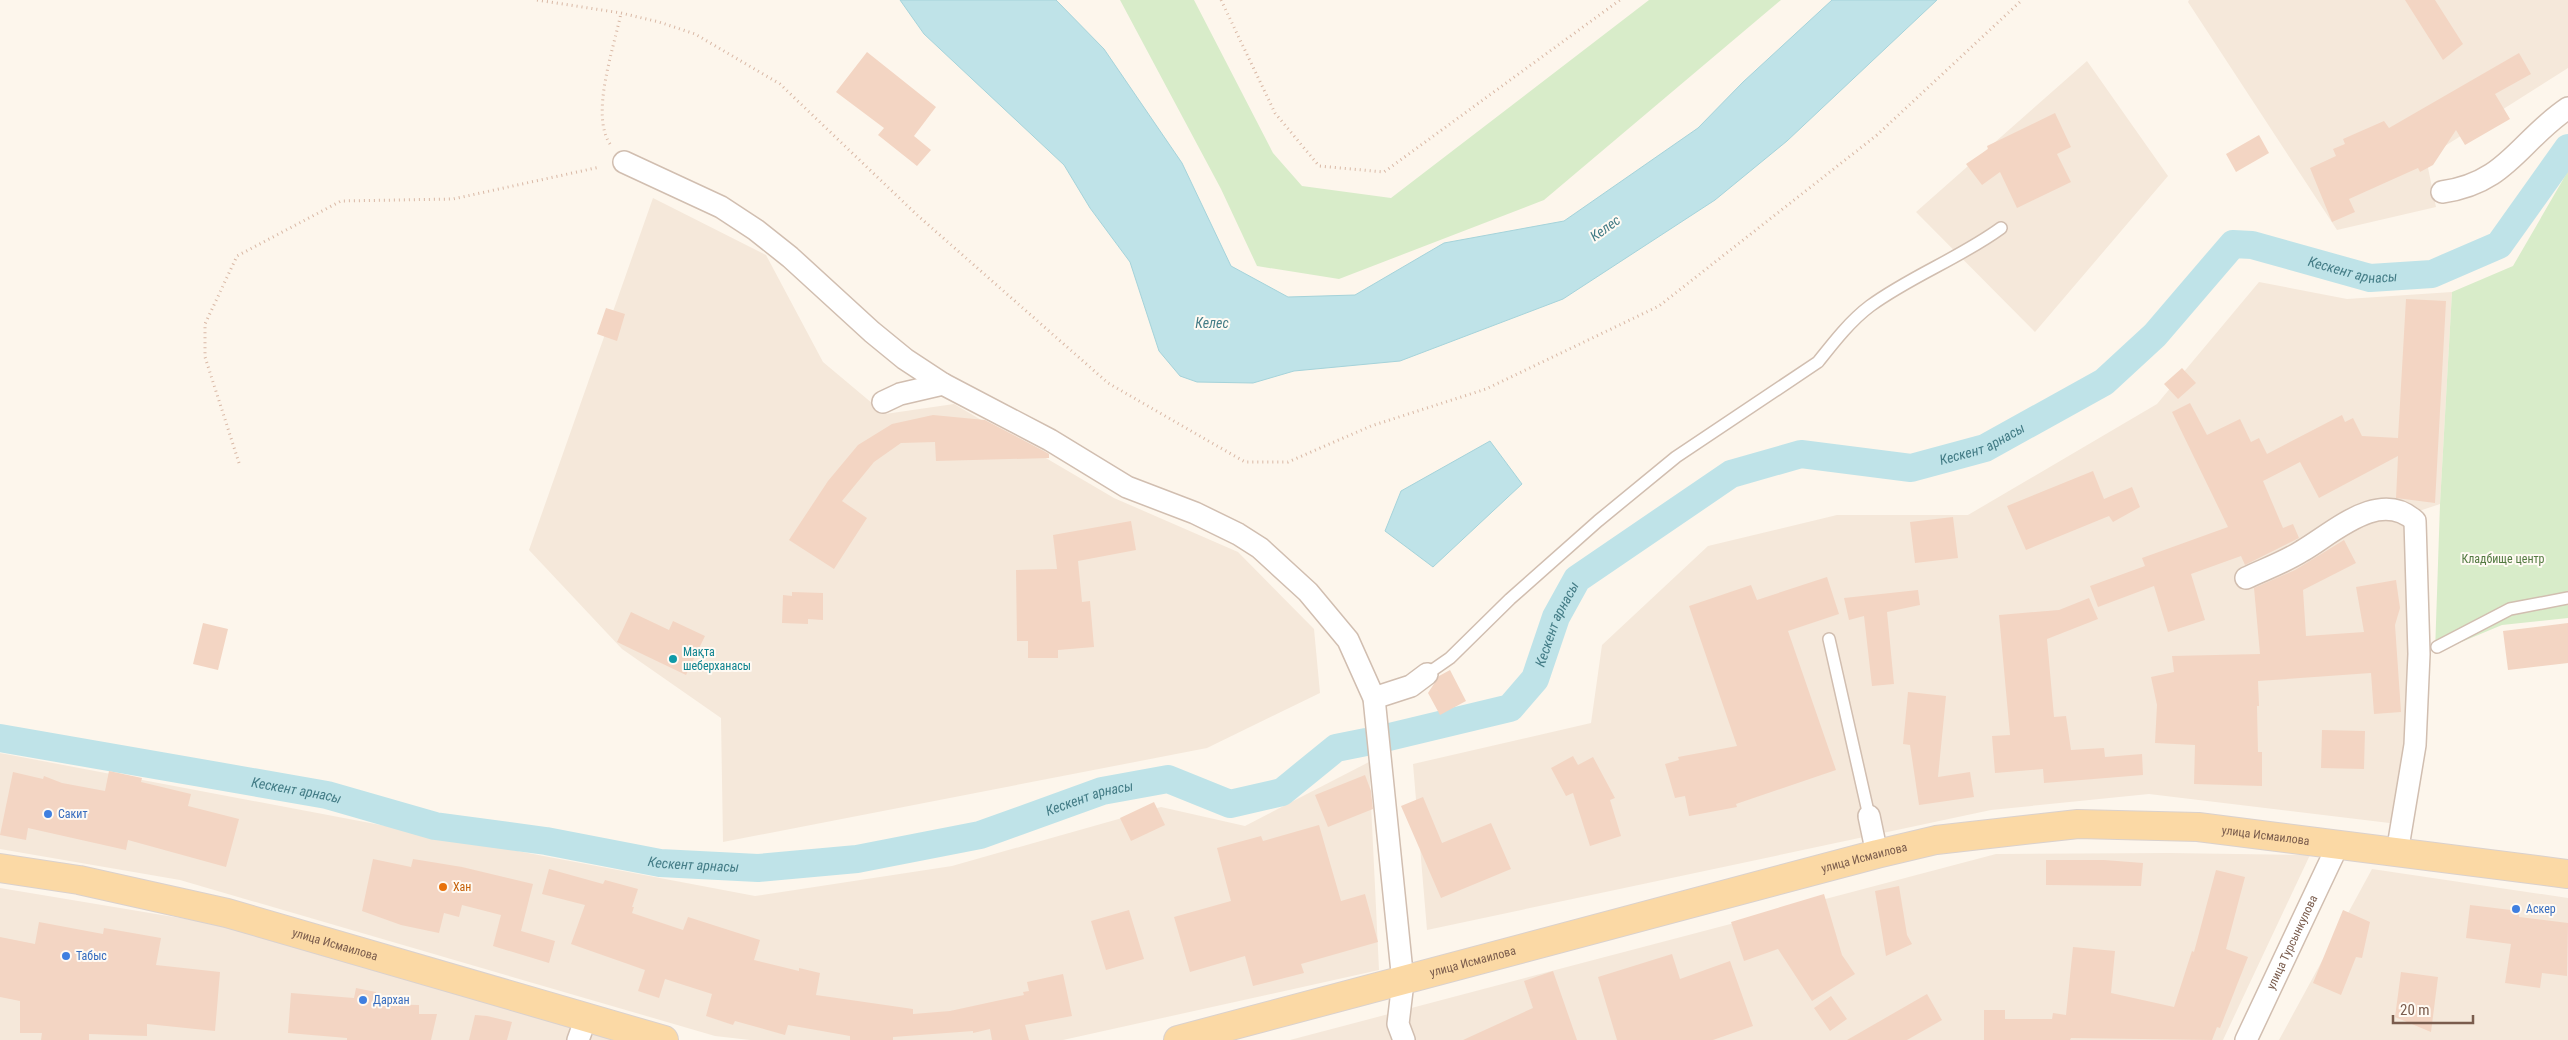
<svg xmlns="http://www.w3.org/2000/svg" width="2568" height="1040" viewBox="0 0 2568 1040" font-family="'Roboto Condensed',sans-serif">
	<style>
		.residential { fill: #f5e8da }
		.green { fill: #d8ecc9 }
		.water { fill: #bfe3e8; stroke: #a5d3da }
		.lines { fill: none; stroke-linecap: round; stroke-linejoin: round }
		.canal { stroke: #bfe3e8; stroke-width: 28 }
		.building { fill: #f3d5c3 }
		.service-casing { stroke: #d1beb0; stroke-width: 14 }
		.minor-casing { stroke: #d1beb0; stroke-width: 24 }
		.primary-casing { stroke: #dad1cd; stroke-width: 30 }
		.path { stroke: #d9b8a5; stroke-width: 3; stroke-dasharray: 1 4; stroke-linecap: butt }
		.service { stroke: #fff; stroke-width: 11 }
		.minor { stroke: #fff; stroke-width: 21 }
		.primary { stroke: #fbd9a5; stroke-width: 28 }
		.culture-dot { fill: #0f9aa8; stroke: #fffaf3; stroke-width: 2 }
		.shop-dot { fill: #3f7fe0; stroke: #fffaf3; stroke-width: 2 }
		.food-dot { fill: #e8710a; stroke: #fffaf3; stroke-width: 2 }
		.labels { text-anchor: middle; stroke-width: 4; stroke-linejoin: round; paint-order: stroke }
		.park-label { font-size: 12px; fill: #537a41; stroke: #fffaf3 }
		.culture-label { font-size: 12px; fill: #0d838f; stroke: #fffaf3; text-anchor: start }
		.shop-label { font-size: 12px; fill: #366cbe; stroke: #fffaf3; text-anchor: start }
		.street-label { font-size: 12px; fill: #7a5c4d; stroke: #fffaf3 }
		.food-label { font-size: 12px; fill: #c56008; stroke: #fffaf3; text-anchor: start }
		.water-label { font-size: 14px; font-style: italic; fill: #437c86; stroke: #fffaf3 }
	</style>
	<rect width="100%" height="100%" fill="#fdf6ec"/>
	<!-- residential -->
	<path class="residential" d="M 2189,0 L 2568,0 L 2568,68 L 2426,158 L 2436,207 L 2337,230 L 2188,2 Z
		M 2087,61 L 2168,176 L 2035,332 L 1916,212 Z
		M 653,198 L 766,255 L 823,362 L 885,414 L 954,404 L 1114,498 L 1238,552 L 1314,629 L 1320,693 L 1207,748 L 723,842 L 721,718 L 622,649 L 529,550 Z
		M 2259,282 L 2347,299 L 2452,292 L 2440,504 L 2404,516 L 2419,704 L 2406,825 L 2149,794 L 1991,810 L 1427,930 L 1413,764 L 1591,723 L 1602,645 L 1708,546 L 1837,515 L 1968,515 L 2157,404 Z
		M 0,753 L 755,896 L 952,866 L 1161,807 L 1245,826 L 1369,762 L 1379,970 L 1063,1040 L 750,1040 L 715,1036 L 180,880 L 0,849 Z
		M 2169,853 L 2310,855 L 2223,1040 L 1290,1040 L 1996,854 Z
		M 2372,869 L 2568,898 L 2568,1040 L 2279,1040 Z
		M 0,888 L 210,923 L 614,1040 L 0,1040 Z"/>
	<!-- green -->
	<path class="green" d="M 1120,0 L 1194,0 L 1273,153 L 1302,186 L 1391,198 L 1649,0 L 1781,0 L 1544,200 L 1339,279 L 1257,266 L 1221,189 Z
		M 2568,171 L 2568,618 L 2502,625 L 2435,653 L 2440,504 L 2452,292 L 2513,266 Z"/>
	<!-- water -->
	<path class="water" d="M 900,0 L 1056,0 L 1104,49 L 1182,163 L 1231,266 L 1288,297 L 1355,295 L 1444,243 L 1564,221 L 1698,128 L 1743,82 L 1832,0 L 1937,0 L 1787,141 L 1715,200 L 1563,299 L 1400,361 L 1294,371 L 1253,383 L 1197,382 L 1180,376 L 1159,351 L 1130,262 L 1090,208 L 1064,165 L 924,34 Z
		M 1490,441 L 1522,484 L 1433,567 L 1385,531 L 1401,491 Z"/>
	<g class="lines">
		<!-- canal -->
		<g class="canal">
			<path id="s1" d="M 0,738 L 327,795 L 435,826 L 546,841 L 660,863 L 758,868 L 857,859 L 980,835 L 1102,791 L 1168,779 L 1230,804 L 1282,792 L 1336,748 L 1366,742"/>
			<path id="s2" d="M 1385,738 L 1510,708 L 1535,679 L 1556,617 L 1577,579 L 1731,474 L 1801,454 L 1911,468 L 1985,448 L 2104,382 L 2155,335 L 2233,244 L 2252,245 L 2370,278 L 2432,274 L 2499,245 L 2568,148"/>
		</g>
	</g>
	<!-- building -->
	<path class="building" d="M 2405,0 L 2435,0 L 2463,44 L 2443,60 Z
		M 867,52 L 936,107 L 914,136 L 931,150 L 917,166 L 878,135 L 884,128 L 836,92 Z
		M 2519,53 L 2531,74 L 2495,94 L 2510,119 L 2465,145 L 2456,130 L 2433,165 L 2420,172 L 2418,168 L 2349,199 L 2355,212 L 2332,222 L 2310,168 L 2336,156 L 2333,149 L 2345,144 L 2343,139 L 2384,121 L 2389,128 Z
		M 2055,113 L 2071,147 L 2057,154 L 2071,182 L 2017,208 L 2000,172 L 1982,185 L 1966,164 L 1988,149 L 1987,146 Z
		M 2259,135 L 2269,153 L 2236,172 L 2226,154 Z
		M 2406,299 L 2446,301 L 2435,503 L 2396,498 L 2398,456 L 2319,498 L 2300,462 L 2263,481 L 2283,528 L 2293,524 L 2299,538 L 2245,565 L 2241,556 L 2191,574 L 2205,620 L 2168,632 L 2154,586 L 2098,607 L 2090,586 L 2145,566 L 2142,558 L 2228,527 L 2172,412 L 2190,403 L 2207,435 L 2240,419 L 2251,442 L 2259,438 L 2267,454 L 2342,415 L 2345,422 L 2353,418 L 2362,436 L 2398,438 Z
		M 606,308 L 625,314 L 617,341 L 597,334 Z
		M 2182,368 L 2196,383 L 2178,399 L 2164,384 Z
		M 933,415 L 985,420 L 1044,451 L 1049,454 L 1049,458 L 936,461 L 935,442 L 901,443 L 874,462 L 842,501 L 867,518 L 834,569 L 789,540 L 828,481 L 858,445 L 892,424 Z
		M 2093,471 L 2104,499 L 2132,487 L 2140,507 L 2113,522 L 2109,516 L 2026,550 L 2007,506 Z
		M 1953,517 L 1958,558 L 1915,563 L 1910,522 Z
		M 1131,521 L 1136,550 L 1078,561 L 1082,602 L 1090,601 L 1094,647 L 1058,650 L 1058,658 L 1028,658 L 1028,641 L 1017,641 L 1016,570 L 1057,569 L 1053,535 Z
		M 2344,540 L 2356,563 L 2303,590 L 2306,636 L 2364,632 L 2356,587 L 2396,580 L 2400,608 L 2395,625 L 2401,712 L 2374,714 L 2371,673 L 2258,681 L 2259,706 L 2257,706 L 2258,752 L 2262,752 L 2262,786 L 2194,784 L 2195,745 L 2155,743 L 2157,705 L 2151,677 L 2174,672 L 2172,656 L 2260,654 L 2254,588 L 2295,570 Z
		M 1827,577 L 1839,614 L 1788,631 L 1836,770 L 1736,804 L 1737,807 L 1689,816 L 1685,796 L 1675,798 L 1665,764 L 1679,760 L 1678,757 L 1737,746 L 1689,606 L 1751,585 L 1757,600 Z
		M 1918,590 L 1920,605 L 1887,612 L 1894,684 L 1872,686 L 1864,616 L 1849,620 L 1844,598 Z
		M 792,592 L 823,593 L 823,620 L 808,619 L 808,624 L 782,623 L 783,595 L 792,596 Z
		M 2089,598 L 2098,619 L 2047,639 L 2054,717 L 2066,716 L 2071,750 L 2104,748 L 2105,757 L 2142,754 L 2143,775 L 2044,783 L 2043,769 L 1995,773 L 1992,736 L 2010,735 L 1999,615 L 2059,610 Z
		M 631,612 L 669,630 L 673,621 L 705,636 L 686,675 L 617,642 Z
		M 203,623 L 228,629 L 218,670 L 193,664 Z
		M 2568,623 L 2568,663 L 2508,670 L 2503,631 Z
		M 1450,670 L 1466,701 L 1440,715 L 1428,693 L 1439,676 Z
		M 1908,692 L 1946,696 L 1938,777 L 1970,772 L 1974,797 L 1919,805 L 1910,745 L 1903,744 Z
		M 2322,730 L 2365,731 L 2364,769 L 2321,768 Z
		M 1573,756 L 1578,765 L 1593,757 L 1615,798 L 1610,800 L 1621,836 L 1590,846 L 1573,793 L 1566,796 L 1551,768 Z
		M 109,771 L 142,778 L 141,782 L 191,794 L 188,806 L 239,819 L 226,867 L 128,840 L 126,850 L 28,828 L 26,840 L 0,835 L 13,772 L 43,779 L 44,776 L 62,783 L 105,791 Z
		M 1365,775 L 1371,791 L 1373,809 L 1328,827 L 1315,795 Z
		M 1423,797 L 1442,843 L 1491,823 L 1511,869 L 1441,898 L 1401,806 Z
		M 1154,802 L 1165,825 L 1131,841 L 1120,818 Z
		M 1319,825 L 1341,901 L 1365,894 L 1378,942 L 1301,964 L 1304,973 L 1253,986 L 1245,956 L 1190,972 L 1174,917 L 1231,901 L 1217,848 L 1261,836 L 1263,841 Z
		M 373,859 L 411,867 L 413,859 L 462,867 L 533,884 L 521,931 L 555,941 L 549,963 L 493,946 L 501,915 L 462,905 L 459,917 L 444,913 L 439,933 L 401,925 L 362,911 Z
		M 2046,860 L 2104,860 L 2143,863 L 2141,886 L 2046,885 Z
		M 549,869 L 603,884 L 605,880 L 638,889 L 632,907 L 634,907 L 632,913 L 683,930 L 688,917 L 760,940 L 754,960 L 799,971 L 799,968 L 820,973 L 816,995 L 913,1009 L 913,1014 L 950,1011 L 1024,995 L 1023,992 L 1029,991 L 1027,982 L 1063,974 L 1072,1016 L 1025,1025 L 1029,1040 L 992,1040 L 990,1029 L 973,1033 L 973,1031 L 893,1037 L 893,1040 L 850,1040 L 850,1036 L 788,1025 L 785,1035 L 735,1021 L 733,1025 L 706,1016 L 712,994 L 665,979 L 659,998 L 638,991 L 645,970 L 571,944 L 585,905 L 542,894 Z
		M 2216,870 L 2245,877 L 2226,949 L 2248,957 L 2220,1028 L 2217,1027 L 2212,1040 L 2071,1038 L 2070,1040 L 1984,1040 L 1984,1010 L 2005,1010 L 2005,1019 L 2052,1019 L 2053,1013 L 2066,1015 L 2073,947 L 2115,951 L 2111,993 L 2174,1007 L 2192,951 L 2194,952 Z
		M 1899,886 L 1907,935 L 1912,944 L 1886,956 L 1875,891 Z
		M 1824,894 L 1842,955 L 1855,974 L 1812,1001 L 1778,949 L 1744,961 L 1731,922 Z
		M 2470,905 L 2519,911 L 2519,917 L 2568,923 L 2567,976 L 2542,973 L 2540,988 L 2505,983 L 2511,944 L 2466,938 Z
		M 1129,910 L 1144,959 L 1106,970 L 1091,921 Z
		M 2343,910 L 2370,922 L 2362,958 L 2356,957 L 2341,995 L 2313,983 Z
		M 39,922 L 103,934 L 104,928 L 161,938 L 156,965 L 220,972 L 215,1031 L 147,1024 L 147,1036 L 89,1034 L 89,1040 L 41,1040 L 42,1033 L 20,1033 L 20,1001 L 0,997 L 0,937 L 35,944 Z
		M 1672,954 L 1680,979 L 1730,961 L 1753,1026 L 1713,1040 L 1617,1040 L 1598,977 Z
		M 1553,971 L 1577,1040 L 1463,1040 L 1533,1008 L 1524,981 Z
		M 2401,972 L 2438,977 L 2431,1032 L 2395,1017 Z
		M 356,988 L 376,992 L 374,1004 L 419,1005 L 419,1014 L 437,1014 L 431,1040 L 347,1040 L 347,1038 L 288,1033 L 291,993 L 354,998 Z
		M 1927,994 L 1942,1020 L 1907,1040 L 1847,1040 Z
		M 1831,996 L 1847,1019 L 1830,1031 L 1814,1008 Z
		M 475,1015 L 487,1016 L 512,1022 L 507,1040 L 469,1040 Z"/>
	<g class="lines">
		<!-- service casing -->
		<g class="service-casing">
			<path id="service" d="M 1829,639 L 1869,816
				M 2437,647 L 2510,609 L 2568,598
				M 1427,674 L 1450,658 L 1510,599 L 1598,521 L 1676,457 L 1818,362 C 1833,343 1850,321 1870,306 C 1911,276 1960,258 2001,228"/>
		</g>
		<!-- minor casing -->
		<g class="minor-casing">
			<g id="minor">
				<path d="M 624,162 L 721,207 L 756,230 L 790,257 L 872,332 L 905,359 L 943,384 L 1050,440 L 1127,487 L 1195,513 L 1238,534 L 1260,548 L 1308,592 L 1348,640 L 1374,698 L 1403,982 L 1398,1024 L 1404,1040"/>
				<path d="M 2442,192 C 2507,183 2519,141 2568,108"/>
				<path d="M 883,402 L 900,394 L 943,384"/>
				<path d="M 2246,578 C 2265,569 2285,562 2302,551 C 2333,533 2380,488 2415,521 L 2419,654 L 2415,745 L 2397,853"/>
				<path d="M 1374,698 L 1411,686 L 1427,674"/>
				<path d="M 1869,816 L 1877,854"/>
				<path d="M 578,1040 L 586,1018"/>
				<path id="s3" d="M 2246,1040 L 2338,845"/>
			</g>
		</g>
		<!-- primary casing -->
		<g class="primary-casing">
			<g id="primary">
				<path id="s4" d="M 0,868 L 79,880 L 227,913 L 664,1040"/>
				<path id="s5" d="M 1178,1040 L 1877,854 L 1936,840 L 2078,824 L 2198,827 L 2568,874"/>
			</g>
		</g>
		<!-- path -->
		<path class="path" d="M 537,0 L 621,13 L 659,22 L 695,34 L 780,84 L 916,214 L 1108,383 L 1245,462 L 1288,462 L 1371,426 L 1486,389 L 1659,306 L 1877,135 L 2022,0
			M 1221,0 L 1275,113 L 1319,166 L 1384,172 L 1620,0
			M 610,144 C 590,114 614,48 621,13
			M 239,463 L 205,357 L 205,324 L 237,256 L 341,201 L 453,199 L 600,167"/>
		<!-- service -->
		<use href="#service" class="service"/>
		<!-- minor -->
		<use href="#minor" class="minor"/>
		<!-- primary -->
		<use href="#primary" class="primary"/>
	</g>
	<!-- markers -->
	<circle class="culture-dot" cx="673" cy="659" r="5"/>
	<g class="shop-dot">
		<circle cx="48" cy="814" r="5"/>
		<circle cx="2516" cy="909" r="5"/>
		<circle cx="66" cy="956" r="5"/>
		<circle cx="363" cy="1000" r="5"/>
	</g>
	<circle class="food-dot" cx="443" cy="887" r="5"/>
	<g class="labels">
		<!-- park labels -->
		<g class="park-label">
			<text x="2503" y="563">Кладбище центр</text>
		</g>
		<!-- culture labels -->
		<g class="culture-label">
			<text x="683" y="656">Мақта<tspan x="683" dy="14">шеберханасы</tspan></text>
		</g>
		<!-- shop labels -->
		<g class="shop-label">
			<text x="58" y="818">Сакит</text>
			<text x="2526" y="913">Аскер</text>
			<text x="76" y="960">Табыс</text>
			<text x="373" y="1004">Дархан</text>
		</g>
		<!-- street labels -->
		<g class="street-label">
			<text dy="4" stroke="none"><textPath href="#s5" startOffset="1115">улица Исмаилова</textPath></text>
			<text dy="4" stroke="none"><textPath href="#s5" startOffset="710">улица Исмаилова</textPath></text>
			<text dy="4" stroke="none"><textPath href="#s3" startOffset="108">улица Турсынкулова</textPath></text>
			<text dy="4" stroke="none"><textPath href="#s4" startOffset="344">улица Исмаилова</textPath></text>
			<text dy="4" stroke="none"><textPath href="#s5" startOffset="305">улица Исмаилова</textPath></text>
		</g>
		<!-- food labels -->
		<g class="food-label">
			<text x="453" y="891">Хан</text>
		</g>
		<!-- water labels -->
		<g class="water-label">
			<text transform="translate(1605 228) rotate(-36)" y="5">Келес</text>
			<text dy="5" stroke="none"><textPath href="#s2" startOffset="1171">Кескент арнасы</textPath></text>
			<text x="1212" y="328">Келес</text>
			<text dy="5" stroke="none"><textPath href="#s2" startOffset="721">Кескент арнасы</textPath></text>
			<text dy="5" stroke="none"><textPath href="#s2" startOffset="226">Кескент арнасы</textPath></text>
			<text dy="5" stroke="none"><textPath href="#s1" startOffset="301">Кескент арнасы</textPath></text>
			<text dy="5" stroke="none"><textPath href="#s1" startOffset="1111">Кескент арнасы</textPath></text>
			<text dy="5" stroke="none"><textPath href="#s1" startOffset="706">Кескент арнасы</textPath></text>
		</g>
	</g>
	<!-- scale -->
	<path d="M2393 1015v8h80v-8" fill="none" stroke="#7a5c4d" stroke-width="2.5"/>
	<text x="2400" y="1015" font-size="15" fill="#7a5c4d" stroke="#fffaf3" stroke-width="4" paint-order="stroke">20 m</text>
</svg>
